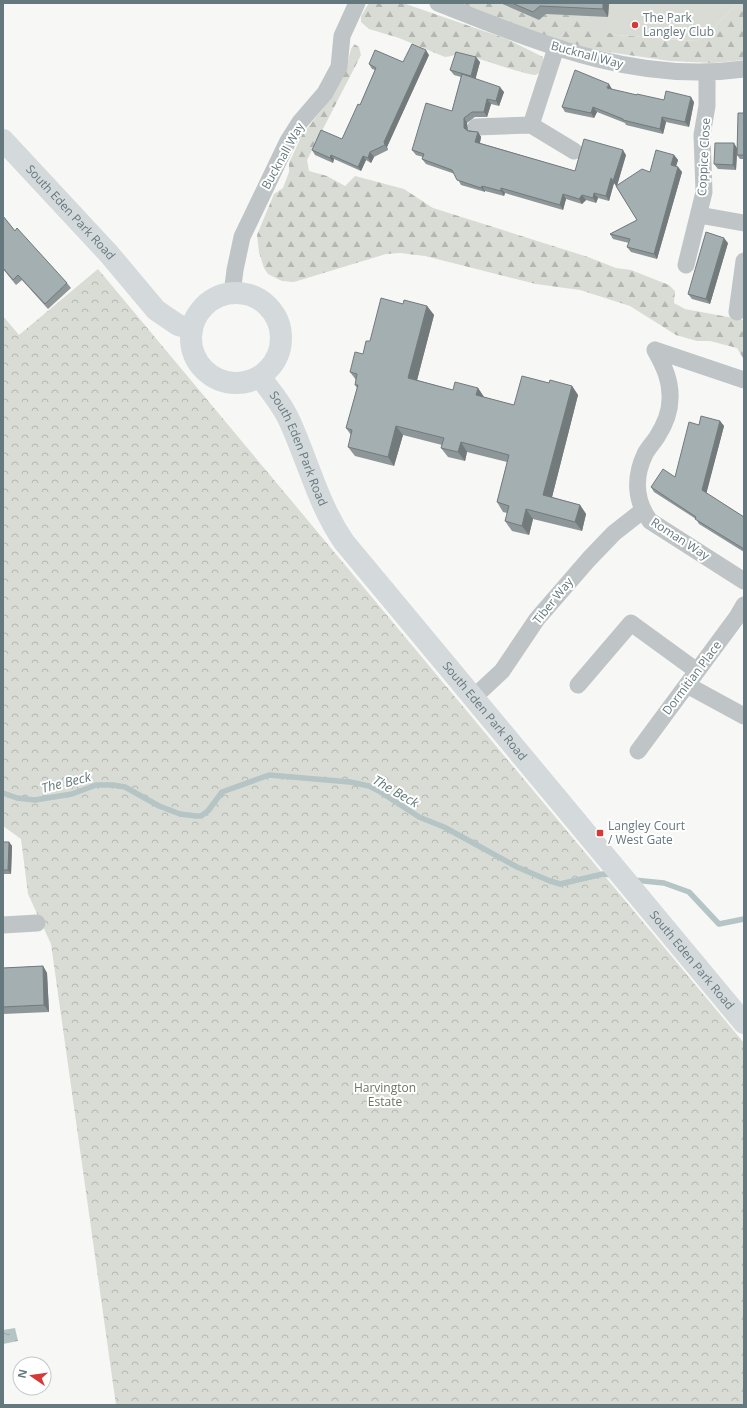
<svg xmlns="http://www.w3.org/2000/svg" width="747" height="1408" viewBox="0 0 747 1408" font-family="'Open Sans',sans-serif">
	<style>
		.green { fill: #d9dcd4 }
		.forest { fill: url(#forest-firs) }
		.park { fill: url(#park-crowns) }
		.water { fill: url(#water-ripples) }
		.lines { fill: none; stroke-linecap: round; stroke-linejoin: round }
		.stream { stroke: #b5c4c5; stroke-width: 5.5 }
		.minor { stroke: #bfc4c6; stroke-width: 17 }
		.secondary { stroke: #d4d9db; stroke-width: 22 }
		.wall { fill: #8d9698 }
		.shaded-wall { fill: #737a7c }
		.building { fill: #a4afb1; stroke: #737a7c }
		.poi-dot { fill: #d53938; stroke: #fff; stroke-width: 1.5 }
		.labels { text-anchor: middle; stroke-width: 4; stroke-linejoin: round; paint-order: stroke }
		.poi-label { font-size: 12px; fill: #65787d; stroke: #fff; text-anchor: start }
		.street-label { font-size: 12px; fill: #65787d; stroke: #fff }
		.park-label { font-size: 12px; fill: #6b7663; stroke: #fff }
		.water-label { font-size: 13px; font-style: italic; fill: #607778; stroke: #fff }
	</style>
	<defs>
		<pattern id="forest-firs" width="22" height="20" patternUnits="userSpaceOnUse"><rect width="22" height="20" fill="#d9dcd4"/><path d="M5 1l3.5 6h-7zM16 11l3.5 6h-7z" fill="#b4b7b1"/></pattern>
		<pattern id="park-crowns" width="20" height="18" patternUnits="userSpaceOnUse"><rect width="20" height="18" fill="#d9dcd4"/><path d="M2 6a3 3 0 1 1 6 0M12 15a3 3 0 1 1 6 0" fill="none" stroke="#b4b7b1"/></pattern>
		<pattern id="water-ripples" width="26" height="14" patternUnits="userSpaceOnUse"><rect width="26" height="14" fill="#b5c4c5"/><path d="M2 4q2-2 4 0t4 0M15 11q2-2 4 0t4 0" fill="none" stroke="#97a4a5"/></pattern>
	</defs>
	<rect width="100%" height="100%" fill="#f7f7f5"/>
	<!-- green -->
	<path class="green" d="M 499,3 L 738,3 L 706,36 L 696,41 L 616,35 L 539,20 Z"/>
	<!-- forest -->
	<path class="forest" d="M 369,3 L 403,3 L 507,39 L 543,57 C 545,64 543,73 535,75 C 529,76 475,57 463,54 C 458,53 451,57 445,57 L 399,38 L 369,29 L 361,22 L 361,16 Z
		M 461,3 L 499,3 L 539,20 L 546,14 L 582,16 L 583,21 L 590,23 L 597,29 L 616,35 L 696,41 L 706,36 L 738,3 L 744,3 L 744,60 L 713,63 L 670,61 L 594,50 L 538,33 Z
		M 354,44 L 359,47 L 361,55 L 307,160 L 309,171 L 327,176 L 345,186 L 355,176 L 404,189 L 433,208 L 588,257 L 616,268 L 631,270 L 669,285 L 675,291 L 674,303 L 685,309 L 744,320 L 744,360 L 737,348 L 710,341 L 697,341 L 676,335 L 630,306 L 580,290 L 536,284 L 425,256 L 400,253 L 386,254 L 294,282 L 282,281 L 268,274 L 264,268 L 259,252 L 257,235 L 274,194 L 283,188 L 289,172 L 289,163 L 302,135 L 330,99 L 347,65 L 351,49 Z"/>
	<!-- park -->
	<path class="park" d="M 98,269 L 744,1043 L 744,1405 L 116,1405 L 51,944 L 28,894 L 21,839 L 3,826 L 3,316 L 19,335 Z"/>
	<!-- water -->
	<path class="water" d="M 15,1328 L 18,1341 L 3,1344 L 3,1330 Z"/>
	<g class="lines">
		<!-- stream -->
		<path class="stream" d="M 3,793 L 17,798 L 35,800 L 72,794 L 96,785 L 113,785 L 125,787 L 159,806 L 180,814 L 196,816 L 201,816 L 208,811 L 222,792 L 269,775 L 350,782 L 369,786 L 379,791 L 419,817 L 444,827 L 517,867 L 550,881 L 560,884 L 603,874 L 613,875
			M 633,880 L 664,883 L 689,892 L 719,924 L 744,919"/>
		<!-- minor -->
		<path class="minor" d="M 438,3 C 538,42 634,84 744,69
			M 531,125 L 574,151
			M 476,127 L 531,125 L 556,48
			M 699,215 L 744,223
			M 686,265 L 704,192 L 702,135 L 707,106 L 707,72
			M 232,294 L 235,270 L 242,237 L 288,141 L 300,122 L 325,93 L 339,67 L 342,36 L 357,3
			M 737,312 L 744,261
			M 655,350 C 664,366 671,381 670,399 C 670,412 664,426 657,437 C 653,443 648,448 645,454 C 634,477 635,501 650,521 L 744,581
			M 655,350 L 744,380
			M 578,685 L 631,623 L 697,671
			M 687,685 L 744,716
			M 473,698 L 502,671 L 537,619 L 589,559 L 614,533 L 642,511
			M 638,751 L 737,617 L 744,605
			M 3,925 L 37,923"/>
		<!-- secondary -->
		<g class="secondary">
			<path id="s1" d="M 3,140 L 109,254 L 156,310 L 178,325 L 192,329"/>
			<circle cx="236" cy="338" r="45"/>
			<path id="s2" d="M 260,377 C 271,391 283,406 290,422 C 309,464 318,504 344,542 L 744,1023"/>
		</g>
	</g>
	<!-- wall -->
	<path class="wall" d="M 500,3 L 609,3 L 608,17 L 546,14 L 539,20 Z
		M 429,55 L 387,147 L 388,150 L 374,157 L 371,163 L 366,160 L 361,171 L 334,159 L 333,163 L 315,155 L 312,150 L 342,139 L 360,105 L 375,70 L 372,69 L 369,64 L 403,62 Z
		M 480,62 L 475,79 L 504,92 L 499,106 L 491,104 L 487,117 L 475,117 L 467,123 L 468,130 L 478,132 L 481,137 L 480,143 L 575,171 L 626,155 L 617,185 L 650,172 L 674,155 L 678,160 L 676,166 L 678,167 L 682,172 L 657,259 L 631,252 L 627,247 L 629,243 L 613,239 L 610,234 L 637,220 L 614,183 L 609,201 L 598,198 L 596,203 L 586,200 L 582,204 L 566,199 L 563,210 L 505,193 L 504,196 L 485,191 L 485,192 L 461,185 L 455,174 L 426,164 L 422,159 L 423,157 L 416,155 L 412,150 L 452,111 L 461,77 L 454,75 L 450,70 Z
		M 612,89 L 612,90 L 637,95 L 664,100 L 694,102 L 689,127 L 666,122 L 663,134 L 626,125 L 625,123 L 597,112 L 594,118 L 565,112 L 562,107 Z
		M 744,113 L 744,159 L 740,159 L 737,155 L 736,170 L 718,169 L 714,164 L 737,148 Z
		M 3,216 L 15,231 L 67,283 L 71,288 L 48,309 L 22,280 L 16,285 L 3,269 Z
		M 728,243 L 710,304 L 692,299 L 688,294 Z
		M 403,304 L 427,306 L 434,315 L 417,380 L 453,390 L 478,388 L 484,397 L 514,405 L 549,383 L 572,386 L 578,395 L 552,497 L 580,505 L 586,514 L 582,531 L 533,519 L 529,535 L 512,531 L 505,521 L 507,513 L 503,512 L 497,502 L 507,462 L 467,452 L 465,461 L 448,457 L 441,448 L 442,445 L 403,435 L 394,466 L 355,456 L 348,447 L 351,435 L 346,428 L 357,388 L 355,385 L 356,380 L 350,372 L 363,354 L 370,341 Z
		M 720,421 L 724,426 L 706,493 L 744,517 L 744,552 L 699,524 L 696,519 L 654,492 L 651,487 L 675,477 L 699,425 Z
		M 3,842 L 9,842 L 12,846 L 11,874 L 3,874 Z
		M 43,966 L 47,973 L 49,1012 L 3,1014 L 3,968 Z"/>
	<!-- shaded-wall -->
	<path class="shaded-wall" d="M 603,3 L 609,3 L 608,17 L 603,9 Z
		M 426,50 L 429,55 L 387,147 L 388,150 L 385,145 L 384,142 Z
		M 476,57 L 480,62 L 475,81 L 471,76 Z
		M 609,84 L 612,89 L 611,93 L 607,88 Z
		M 500,87 L 504,92 L 499,106 L 496,101 Z
		M 691,97 L 694,102 L 689,127 L 685,122 Z
		M 487,99 L 491,104 L 487,117 L 484,112 Z
		M 593,107 L 597,112 L 594,118 L 591,113 Z
		M 662,117 L 666,122 L 663,134 L 660,129 Z
		M 464,118 L 467,123 L 468,133 L 464,128 Z
		M 478,132 L 481,137 L 479,147 L 475,142 Z
		M 734,143 L 737,148 L 736,170 L 733,165 Z
		M 623,150 L 626,155 L 617,186 L 614,183 L 609,201 L 606,196 L 611,178 Z
		M 370,152 L 374,157 L 371,163 L 368,158 Z
		M 331,155 L 334,159 L 333,163 L 330,158 Z
		M 674,155 L 678,160 L 675,170 L 671,165 Z
		M 363,156 L 366,160 L 361,171 L 358,167 Z
		M 678,167 L 682,172 L 657,259 L 654,254 Z
		M 482,186 L 485,191 L 485,192 L 481,188 Z
		M 501,188 L 505,193 L 504,196 L 501,191 Z
		M 594,193 L 598,198 L 596,203 L 593,198 Z
		M 563,194 L 566,199 L 563,210 L 560,205 Z
		M 582,195 L 586,200 L 582,204 L 579,199 Z
		M 724,238 L 728,243 L 710,304 L 706,299 Z
		M 427,306 L 434,315 L 415,388 L 408,378 Z
		M 572,386 L 578,395 L 550,505 L 543,495 Z
		M 478,388 L 484,397 L 476,395 Z
		M 720,421 L 724,426 L 706,495 L 702,490 Z
		M 396,426 L 403,435 L 394,466 L 388,457 Z
		M 461,442 L 467,452 L 465,461 L 458,452 Z
		M 580,505 L 586,514 L 582,531 L 575,522 Z
		M 526,509 L 533,519 L 529,535 L 522,526 Z
		M 9,842 L 12,846 L 11,874 L 8,870 Z
		M 43,966 L 47,973 L 49,1012 L 44,1005 Z"/>
	<!-- building -->
	<path class="building" d="M 512,3 L 603,3 L 603,9 L 540,6 L 533,12 Z
		M 412,44 L 426,50 L 384,142 L 385,145 L 370,152 L 368,158 L 363,156 L 358,167 L 331,155 L 330,158 L 312,150 L 321,130 L 342,139 L 358,104 L 360,105 L 376,68 L 369,64 L 375,50 L 403,62 Z
		M 456,52 L 476,57 L 471,76 L 450,70 Z
		M 575,70 L 609,84 L 607,88 L 637,95 L 637,94 L 664,100 L 666,91 L 691,97 L 685,122 L 662,117 L 660,129 L 623,120 L 623,119 L 593,107 L 591,113 L 562,107 Z
		M 462,74 L 500,87 L 496,101 L 487,99 L 484,112 L 472,112 L 464,118 L 464,128 L 468,131 L 478,132 L 475,142 L 575,171 L 584,139 L 623,150 L 613,181 L 611,178 L 606,196 L 594,193 L 593,198 L 582,195 L 579,199 L 563,194 L 560,205 L 501,188 L 501,191 L 482,186 L 481,188 L 457,180 L 452,170 L 422,159 L 424,154 L 412,150 L 426,103 L 452,111 Z
		M 738,113 L 744,113 L 744,155 L 737,155 Z
		M 715,143 L 734,143 L 733,165 L 714,164 Z
		M 656,150 L 674,155 L 671,165 L 678,167 L 654,254 L 627,247 L 630,239 L 610,234 L 637,220 L 616,186 L 642,169 L 650,172 Z
		M 3,216 L 15,231 L 17,228 L 67,283 L 45,304 L 18,275 L 13,280 L 3,268 Z
		M 706,232 L 724,238 L 706,299 L 688,294 Z
		M 381,298 L 403,304 L 404,300 L 427,306 L 408,378 L 453,390 L 455,382 L 478,388 L 476,395 L 514,405 L 522,376 L 549,383 L 550,380 L 572,386 L 543,495 L 580,505 L 575,522 L 526,509 L 522,526 L 505,521 L 509,506 L 497,502 L 509,455 L 461,442 L 458,452 L 441,448 L 444,438 L 396,426 L 388,457 L 348,447 L 352,430 L 346,428 L 358,385 L 355,385 L 357,374 L 350,372 L 355,352 L 363,354 L 366,341 L 370,341 Z
		M 701,416 L 720,421 L 702,490 L 744,517 L 744,549 L 695,519 L 696,517 L 651,487 L 663,469 L 675,477 L 689,422 L 699,425 Z
		M 3,842 L 9,842 L 8,870 L 3,870 Z
		M 43,966 L 44,1005 L 3,1007 L 3,968 Z"/>
	<!-- markers -->
	<g class="poi-dot">
		<circle cx="635" cy="25" r="4"/>
		<rect x="596" y="829" width="8" height="8" rx="2"/>
	</g>
	<g class="labels">
		<!-- poi labels -->
		<g class="poi-label">
			<text x="643" y="22">The Park<tspan x="643" dy="14">Langley Club</tspan></text>
			<text x="608" y="830">Langley Court<tspan x="608" dy="14">/ West Gate</tspan></text>
		</g>
		<!-- street labels -->
		<g class="street-label">
			<text transform="translate(587 55) rotate(15)" y="4">Bucknall Way</text>
			<text transform="translate(283 156) rotate(-61)" y="4">Bucknall Way</text>
			<text transform="translate(704 157) rotate(-87)" y="4">Coppice Close</text>
			<text dy="4" stroke="none"><textPath href="#s1" startOffset="99">South Eden Park Road</textPath></text>
			<text dy="4" stroke="none"><textPath href="#s2" startOffset="82">South Eden Park Road</textPath></text>
			<text transform="translate(680 539) rotate(33)" y="4">Roman Way</text>
			<text transform="translate(553 601) rotate(-51)" y="4">Tiber Way</text>
			<text transform="translate(692 678) rotate(-53)" y="4">Dormitian Place</text>
			<text dy="4" stroke="none"><textPath href="#s2" startOffset="406">South Eden Park Road</textPath></text>
			<text dy="4" stroke="none"><textPath href="#s2" startOffset="730">South Eden Park Road</textPath></text>
		</g>
		<!-- park labels -->
		<g class="park-label">
			<text x="385" y="1092">Harvington<tspan x="385" dy="14">Estate</tspan></text>
		</g>
		<!-- water labels -->
		<g class="water-label">
			<text transform="translate(66 782) rotate(-14)" y="5">The Beck</text>
			<text transform="translate(396 791) rotate(30)" y="5">The Beck</text>
		</g>
	</g>
	<!-- border -->
	<rect width="747" height="1408" fill="none" stroke="#65787d" stroke-width="8"/>
	<!-- north arrow -->
	<g transform="translate(32 1376) rotate(283)"><circle r="19" fill="#ffffff" stroke="#c1c9cb"/>
	<path d="M0-3L7 15L0 10L-7 15Z" fill="#d53938"/>
	<text y="-6" font-size="11" font-weight="bold" text-anchor="middle" fill="#65787d">N</text>
	</g>
</svg>
